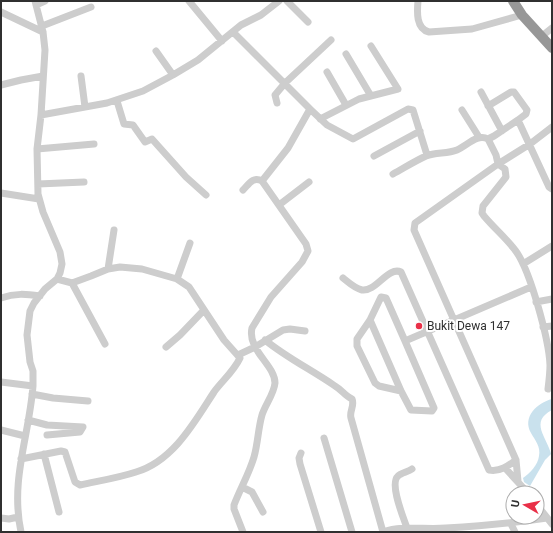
<svg xmlns="http://www.w3.org/2000/svg" width="553" height="533" viewBox="0 0 553 533" font-family="Roboto,sans-serif">
	<style>
		.water { fill: #c9e1ed }
		.lines { fill: none; stroke-linecap: round; stroke-linejoin: round }
		.minor { stroke: #cdcdcd; stroke-width: 7 }
		.highway { stroke: #979797; stroke-width: 10 }
		.poi-dot { fill: #e93048; stroke: #fff; stroke-width: 1.5 }
		.labels { text-anchor: middle; stroke-width: 4; stroke-linejoin: round; paint-order: stroke }
		.poi-label { font-size: 12px; fill: #303030; stroke: #fff; text-anchor: start }
	</style>
	<rect width="100%" height="100%" fill="#fff"/>
	<!-- water -->
	<path class="water" d="M 552,399 L 552,410 C 529,422 547,437 551,454 L 545,460 L 530,486 L 524,482 L 523,478 C 530,473 538,465 539,456 C 541,447 535,440 531,433 C 522,417 537,403 552,399 Z"/>
	<g class="lines">
		<!-- minor -->
		<path class="minor" d="M 189,1 L 222,41
			M 287,1 L 308,22
			M 418,1 C 417,12 416,29 429,32 L 472,29 L 522,15
			M 36,5 L 45,1
			M 1,12 L 43,32
			M 42,26 L 91,7
			M 233,32 L 310,109 L 288,148 L 262,181
			M 542,36 L 552,28
			M 156,51 L 173,75
			M 346,54 L 371,96
			M 327,72 L 346,105
			M 81,76 L 85,107
			M 1,85 L 21,80 L 43,76
			M 481,92 L 502,131
			M 117,101 L 124,124 L 133,125 L 145,142 L 152,139 L 186,177 L 206,195
			M 277,103 L 275,95 L 285,83 L 331,40
			M 488,106 L 511,92 L 514,92 L 527,110 L 526,114 L 518,120
			M 310,109 L 327,125 L 353,139 L 408,109 L 413,110 L 427,155
			M 462,110 L 479,137
			M 41,115 L 107,103 L 143,91 L 173,75 L 198,60 L 241,25 L 261,15 L 279,1
			M 320,119 L 359,99 L 398,89 L 371,46
			M 37,149 L 94,144
			M 374,156 L 420,131
			M 393,174 C 404,168 415,161 426,156 C 436,152 447,154 457,150 C 467,146 477,133 488,139 L 494,136 L 518,120 L 549,187 L 552,189
			M 38,184 L 84,182
			M 243,190 C 249,184 253,176 262,181 L 306,244 L 308,251 L 302,262 L 271,297 L 252,328 C 247,350 275,365 275,383 C 274,394 265,405 262,415 C 258,429 258,443 254,457 C 249,474 240,489 234,505 L 234,509 L 243,532
			M 1,193 L 39,199
			M 279,205 L 309,182
			M 523,264 L 552,246
			M 108,269 L 114,230
			M 343,278 C 348,282 354,288 362,290 C 376,292 388,266 401,272 L 489,470 C 500,472 508,466 516,460 L 414,230 L 415,223 L 498,164 L 496,155 L 488,139
			M 177,279 L 190,243
			M 72,283 L 105,344
			M 1,298 C 15,293 26,294 40,296
			M 536,302 L 552,299
			M 370,320 L 401,391 L 411,410 L 432,411 L 434,408 L 405,341 L 531,287
			M 543,327 L 552,326
			M 265,340 C 287,358 312,370 335,386 C 342,390 345,396 352,399 C 355,406 349,411 351,418 L 383,532
			M 166,347 L 180,335 L 204,310
			M 238,355 L 255,347 L 283,330 L 290,329 L 305,331
			M 1,382 L 33,386
			M 548,389 C 549,381 550,373 550,365 C 549,340 530,269 515,250 C 506,238 494,228 484,216 L 482,213 L 483,206 L 506,177 L 505,169 L 498,164 L 530,144 L 552,127
			M 401,391 L 379,386 L 375,383 L 357,346 L 357,339 L 370,320 L 381,297 L 386,298 L 405,341
			M 32,394 L 53,398 L 88,401
			M 28,420 L 47,425 L 83,427 L 80,432 L 47,435
			M 1,430 L 25,436
			M 324,438 L 352,532
			M 301,453 L 299,458 L 300,464 L 321,532
			M 44,454 L 59,512
			M 21,459 L 61,451 L 65,452 L 75,482 L 80,485 C 98,481 118,478 136,472 C 173,461 194,423 214,392 C 222,381 234,371 240,358 L 224,340 L 189,287 L 177,279 L 142,269 L 120,267 L 108,269 L 91,276 L 72,283 L 57,279
			M 516,460 L 518,481
			M 505,468 L 528,493
			M 242,487 L 252,492 L 263,512
			M 537,505 L 552,524
			M 1,518 L 9,519 L 18,517
			M 511,524 L 515,532
			M 407,528 C 404,519 389,484 398,476 C 401,473 408,472 412,469
			M 21,532 C 10,480 29,437 33,386 L 33,371 L 30,362 L 27,335 L 30,311 L 34,303 L 45,289 L 57,279 L 60,273 L 62,264 L 60,252 L 43,212 L 38,194 L 37,149 L 41,115 L 45,50 L 43,32 L 35,1
			M 383,532 C 403,525 425,530 446,528 C 480,526 513,523 547,518"/>
		<!-- highway -->
		<path class="highway" d="M 513,1 L 522,15 L 552,48"/>
	</g>
	<!-- markers -->
	<circle class="poi-dot" cx="419" cy="326" r="4"/>
	<g class="labels">
		<!-- poi labels -->
		<g class="poi-label">
			<text x="427" y="330">Bukit Dewa 147</text>
		</g>
	</g>
	<!-- border -->
	<rect width="553" height="533" fill="none" stroke="#303030" stroke-width="4"/>
	<!-- north arrow -->
	<g transform="translate(525 505) rotate(279)"><circle r="19" fill="#ffffff" stroke="#acacac"/>
	<path d="M0-3L7 15L0 10L-7 15Z" fill="#e93048"/>
	<text y="-6" font-size="11" font-weight="bold" text-anchor="middle" fill="#303030">U</text>
	</g>
</svg>
